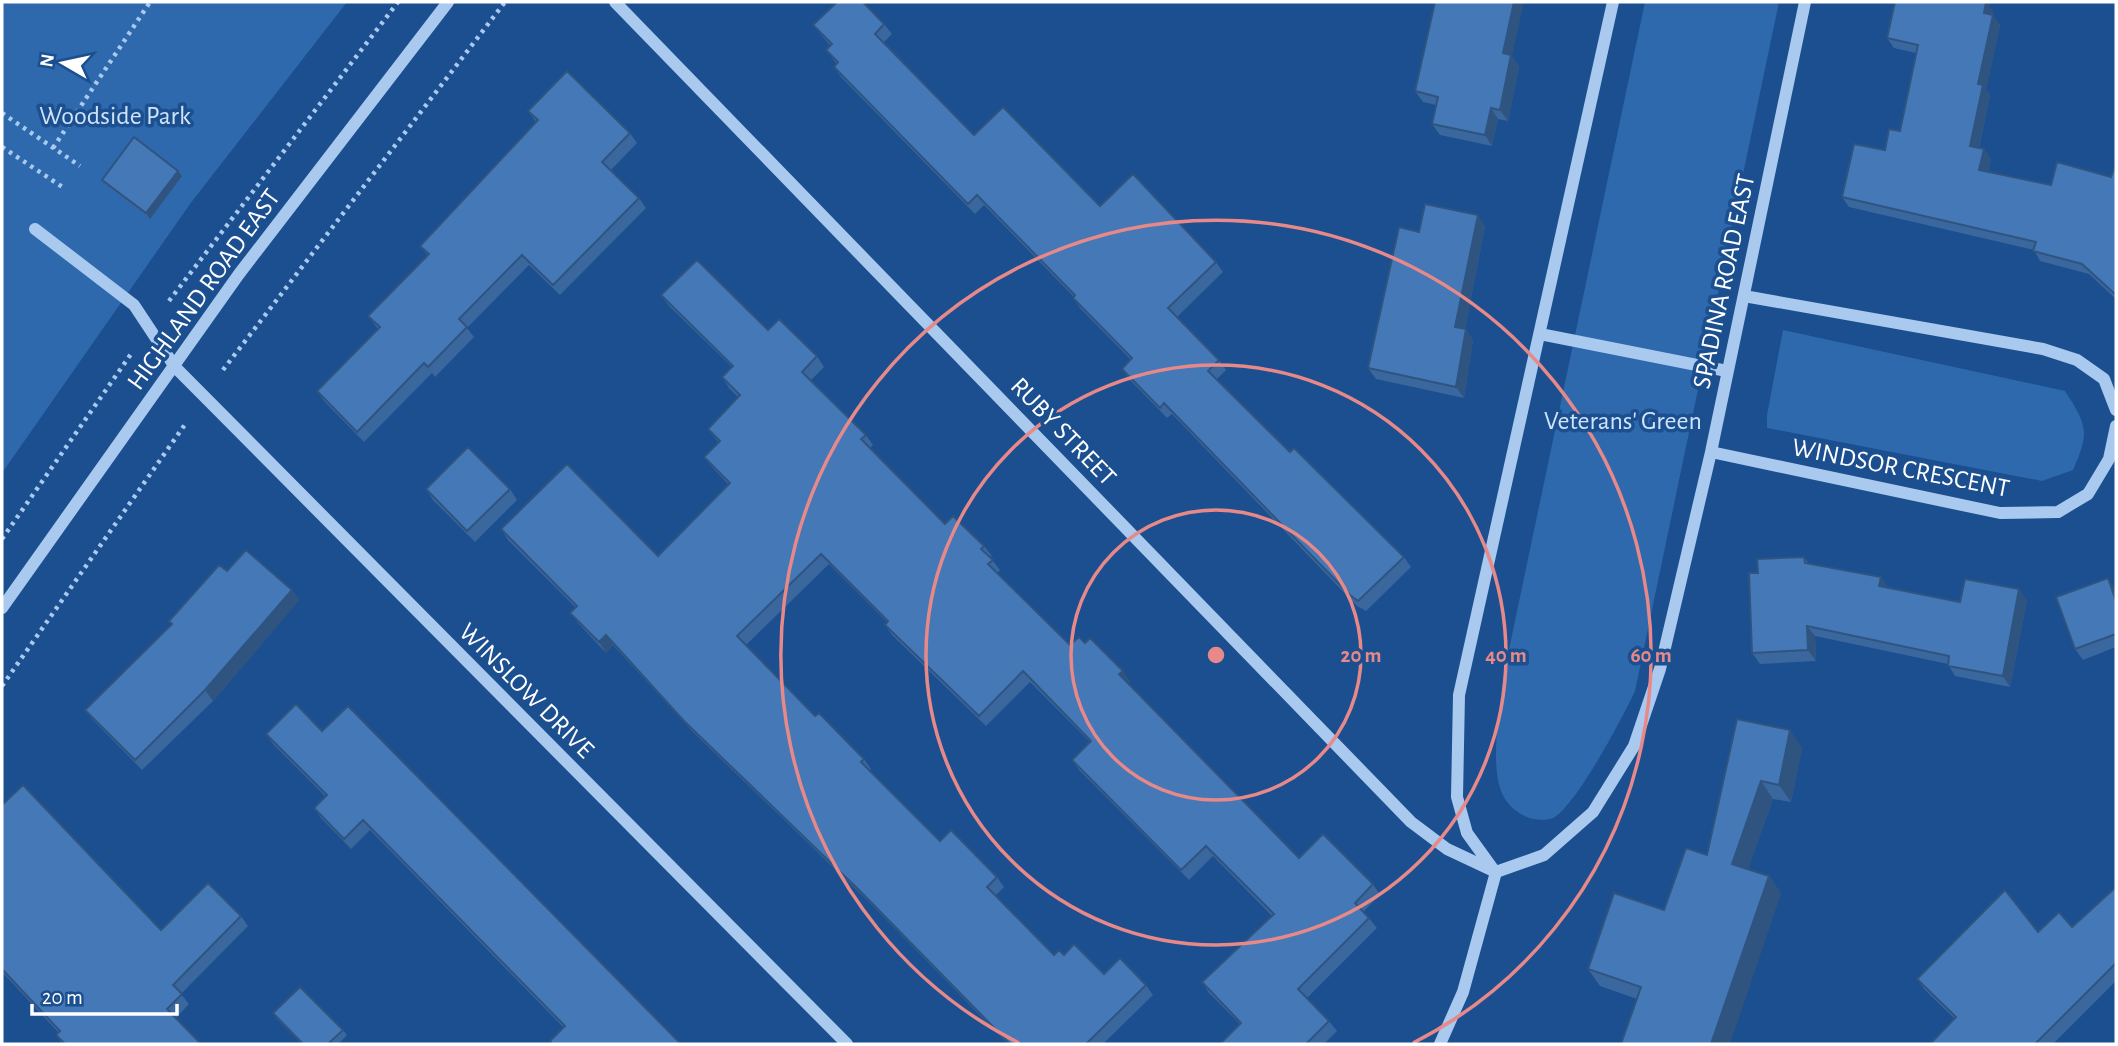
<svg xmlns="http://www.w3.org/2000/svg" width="2118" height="1046" viewBox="0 0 2118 1046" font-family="'Alegreya Sans',sans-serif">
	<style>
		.green { fill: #2e69ad }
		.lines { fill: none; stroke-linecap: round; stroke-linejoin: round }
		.path { stroke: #a9c9ee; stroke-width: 4.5; stroke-dasharray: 3.5 5; stroke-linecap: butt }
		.minor { stroke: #a9c9ee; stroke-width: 12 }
		.wall { fill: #3a679d }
		.shaded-wall { fill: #305480 }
		.building { fill: #4478b7; stroke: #305480; stroke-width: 2 }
		.ring { fill: none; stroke: #e88989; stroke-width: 3.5 }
		.labels { text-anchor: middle; stroke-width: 7; stroke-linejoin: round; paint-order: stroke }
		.park-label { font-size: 26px; fill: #cfe3fa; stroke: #1b4f8f }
		.street-label { font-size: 26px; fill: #fff; stroke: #1b4f8f }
		.centre { fill: #e88989; stroke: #1b4f8f; stroke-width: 3.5 }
		.ring-label { font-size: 21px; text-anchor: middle; font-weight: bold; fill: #e88989; stroke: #1b4f8f; stroke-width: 7; stroke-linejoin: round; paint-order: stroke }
	</style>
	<rect width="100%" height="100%" fill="#1b4f8f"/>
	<!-- green -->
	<path class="green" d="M 2,2 L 347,2 L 190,204 L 2,473 Z
		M 1645,2 L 1779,2 L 1635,691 C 1623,717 1576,806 1553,818 C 1546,821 1533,820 1527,817 C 1516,813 1505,802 1501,791 C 1490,762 1500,709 1503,678 Z
		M 1783,330 L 2065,391 C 2087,425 2090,432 2073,470 L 2042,481 L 1767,428 L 1767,415 Z"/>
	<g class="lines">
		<!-- path -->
		<path class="path" d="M 2,113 L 80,166
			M 2,147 L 64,188
			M 53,148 L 150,2
			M 169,301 L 398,2
			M 223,370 L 505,2
			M 2,539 L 131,354
			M 2,686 L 186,423"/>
		<!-- minor -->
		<path class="minor" d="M 615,2 L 1411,822 L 1447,849 L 1496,872
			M 35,229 L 134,305 L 175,367 L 847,1044
			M 1744,296 L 2043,349 L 2077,360 L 2104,379 L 2116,410
			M 1540,334 L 1727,371
			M 1711,452 L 2000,513 L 2058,512 L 2088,494 L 2109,459 L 2116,426
			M 2,608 L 239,274 L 448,2
			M 1493,869 L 1467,833 L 1457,797 L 1459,695 L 1613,2
			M 1496,872 L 1544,855 L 1593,812 L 1634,746 L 1660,669 L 1711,452 L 1805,2
			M 1440,1044 L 1463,992 L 1496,872"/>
	</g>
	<!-- wall -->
	<path class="wall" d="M 1895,2 L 1990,2 L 1989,7 L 1993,11 L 1992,15 L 2000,25 L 1986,89 L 1990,95 L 1979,148 L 1991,159 L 1988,172 L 2051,185 L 2111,177 L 2116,164 L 2116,299 L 2089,274 L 2040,261 L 2034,250 L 1849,207 L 1842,197 L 1885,150 L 1900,131 L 1916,53 L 1894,48 L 1887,38 Z
		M 884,24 L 892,34 L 884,42 L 974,135 L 1100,206 L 1216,262 L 1223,272 L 1177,317 L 1219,360 L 1226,370 L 1217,379 L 1290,452 L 1404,557 L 1411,567 L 1366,611 L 1357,606 L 1172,414 L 1167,418 L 1129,379 L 1122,369 L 1131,360 L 1080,308 L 1073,298 L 1074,297 L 984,205 L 975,214 L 841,77 L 834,67 L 837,64 L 826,50 L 830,45 L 821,35 L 813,25 Z
		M 1512,56 L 1519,66 L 1508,121 L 1498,119 L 1492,146 L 1440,135 L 1432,124 L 1436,105 L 1423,102 L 1415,91 Z
		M 528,111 L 630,133 L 637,143 L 611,170 L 639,198 L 646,208 L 560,295 L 529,265 L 467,328 L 474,337 L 435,377 L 432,373 L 364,442 L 324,401 L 317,391 L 378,329 L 368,316 L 428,256 L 420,246 L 536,122 Z
		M 178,171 L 182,176 L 150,219 L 106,185 L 102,180 Z
		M 1485,226 L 1465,329 L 1473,340 L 1464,398 L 1376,379 L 1368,368 L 1419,232 Z
		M 661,295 L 768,330 L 817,356 L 824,367 L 811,380 L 866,435 L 873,445 L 870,448 L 945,524 L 984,546 L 992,556 L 990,557 L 1000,570 L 997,573 L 1070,645 L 1085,643 L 1130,681 L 1128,683 L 1299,858 L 1373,884 L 1380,895 L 1363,912 L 1369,918 L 1377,928 L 1307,998 L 1329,1021 L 1337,1031 L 1324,1044 L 1220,1044 L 1240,1024 L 1209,993 L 1202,982 L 1272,916 L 1213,856 L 1189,880 L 1079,770 L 1072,760 L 1090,742 L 1030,682 L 986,726 L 892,635 L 885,625 L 887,622 L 829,564 L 746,645 L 815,716 L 864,759 L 871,769 L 870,771 L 940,841 L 997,877 L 1004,887 L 995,896 L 1054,955 L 1064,955 L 1104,974 L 1146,985 L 1153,995 L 1103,1044 L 1008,1044 L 867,900 L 692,731 L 613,645 L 606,653 L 578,623 L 570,613 L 576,608 L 508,540 L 501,529 L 658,556 L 728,484 L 712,467 L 704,457 L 718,442 L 708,429 L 738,397 L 729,388 L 722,377 L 732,367 L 669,306 Z
		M 426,489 L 510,489 L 517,500 L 475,542 L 433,500 Z
		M 1804,557 L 1809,564 L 1881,577 L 1888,588 L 1960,602 L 2027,600 L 2010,687 L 1955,676 L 1948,664 L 1815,636 L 1816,661 L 1760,664 L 1752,653 L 1758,573 Z
		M 227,571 L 292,590 L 299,600 L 213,701 L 142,770 L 93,720 L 85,710 L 172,625 L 169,621 Z
		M 2108,578 L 2116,591 L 2116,647 L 2083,660 L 2075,649 Z
		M 1737,719 L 1802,748 L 1791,802 L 1773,799 L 1748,869 L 1769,876 L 1781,894 L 1637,999 L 1600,986 L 1588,969 L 1664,910 L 1707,855 Z
		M 322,731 L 681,1044 L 551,1044 L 550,1041 L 564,1028 L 370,830 L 351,849 L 321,818 L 314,808 L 325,796 L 273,744 L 266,734 Z
		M 2,805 L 161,930 L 241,916 L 248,926 L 181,994 L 189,1004 L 176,1018 L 201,1044 L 62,1044 L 56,1035 L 58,1032 L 2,972 Z
		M 2116,887 L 2116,981 L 2053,1044 L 1930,1044 L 1955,1019 L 1925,990 L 1917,979 L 2038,932 L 2072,927 Z
		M 273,1013 L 343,1030 L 347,1035 L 338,1044 L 302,1044 L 277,1019 Z"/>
	<!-- shaded-wall -->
	<path class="shaded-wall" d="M 1514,2 L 1524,2 L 1512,56 L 1519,66 L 1508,121 L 1500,110 L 1503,53 Z
		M 1982,2 L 1990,2 L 1989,7 L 1993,11 L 1991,23 L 1984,13 Z
		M 1993,15 L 2000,25 L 1986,89 L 1990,95 L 1977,156 L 1970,146 L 1978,84 Z
		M 1491,108 L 1498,119 L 1492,146 L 1485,135 Z
		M 1984,149 L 1991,159 L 1986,180 L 1979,170 Z
		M 178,171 L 182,176 L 150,219 L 146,213 Z
		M 1478,215 L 1485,226 L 1463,338 L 1455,327 Z
		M 1466,329 L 1473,340 L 1464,398 L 1456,387 Z
		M 1881,577 L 1888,588 L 1879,586 Z
		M 2108,578 L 2116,591 L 2116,601 Z
		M 2019,589 L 2027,600 L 2010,687 L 2003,676 Z
		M 292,590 L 299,600 L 213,701 L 205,690 Z
		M 1807,626 L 1815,636 L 1816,661 L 1808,650 Z
		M 606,635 L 613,645 L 606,653 L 599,642 Z
		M 1123,671 L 1130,681 L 1126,685 L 1119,674 Z
		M 1790,730 L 1802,748 L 1791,802 L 1779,785 Z
		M 1761,781 L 1773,799 L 1744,881 L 1732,864 Z
		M 1769,876 L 1781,894 L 1730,1044 L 1711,1044 Z"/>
	<!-- building -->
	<path class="building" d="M 837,2 L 863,2 L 884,24 L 875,34 L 974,135 L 1003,107 L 1100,206 L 1133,174 L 1216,262 L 1168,308 L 1219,360 L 1208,371 L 1290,452 L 1294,448 L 1404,557 L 1358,601 L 1350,595 L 1164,403 L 1160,408 L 1122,369 L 1132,358 L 1073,298 L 1075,295 L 977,195 L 968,204 L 834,67 L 838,62 L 826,50 L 832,44 L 813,25 Z
		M 1435,2 L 1514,2 L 1503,53 L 1511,55 L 1500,110 L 1491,108 L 1485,135 L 1432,124 L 1438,97 L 1415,91 Z
		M 1895,2 L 1986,2 L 1984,13 L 1993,15 L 1978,84 L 1983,85 L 1970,146 L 1984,149 L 1979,170 L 2051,185 L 2057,162 L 2111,177 L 2116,164 L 2116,295 L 2082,264 L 2033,251 L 2036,242 L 1842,197 L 1854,144 L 1885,150 L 1889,129 L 1900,131 L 1918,45 L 1887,38 Z
		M 567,71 L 630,133 L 602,162 L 639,198 L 553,285 L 522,255 L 459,319 L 467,327 L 428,367 L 424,363 L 357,432 L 317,391 L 380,327 L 368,316 L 429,254 L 420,246 L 538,120 L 528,111 Z
		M 134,137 L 178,171 L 146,213 L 102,180 Z
		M 1425,204 L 1478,215 L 1455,327 L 1466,329 L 1456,387 L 1368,368 L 1399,227 L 1419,232 Z
		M 697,260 L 768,330 L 779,319 L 817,356 L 802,372 L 866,435 L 861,439 L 945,524 L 953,516 L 984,546 L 981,549 L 993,560 L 988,564 L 1070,645 L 1079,637 L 1085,643 L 1090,638 L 1123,671 L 1119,674 L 1299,858 L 1323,834 L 1373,884 L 1355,903 L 1369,918 L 1298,989 L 1329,1021 L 1306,1044 L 1220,1044 L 1241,1023 L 1202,982 L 1274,914 L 1206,846 L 1181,870 L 1072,760 L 1091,741 L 1023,671 L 979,716 L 885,625 L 888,621 L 821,554 L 737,636 L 815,716 L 819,713 L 864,759 L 861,762 L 940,841 L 951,830 L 997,877 L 987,887 L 1054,955 L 1059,950 L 1064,955 L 1074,944 L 1104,974 L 1120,958 L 1146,985 L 1086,1044 L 1010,1044 L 859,890 L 684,721 L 606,635 L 599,642 L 570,613 L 577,606 L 501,529 L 567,464 L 658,556 L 730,483 L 704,457 L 720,441 L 708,429 L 740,395 L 722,377 L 733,366 L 661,295 Z
		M 468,447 L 510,489 L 467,531 L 426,489 Z
		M 246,550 L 292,590 L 205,690 L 135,760 L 85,710 L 172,624 L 169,621 L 219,565 L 227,571 Z
		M 1804,557 L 1805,563 L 1881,577 L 1879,586 L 1960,602 L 1965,579 L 2019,589 L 2003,676 L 1948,666 L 1949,656 L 1807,626 L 1808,650 L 1752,653 L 1749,573 L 1758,573 L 1757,559 Z
		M 2108,578 L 2116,601 L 2116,634 L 2075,649 L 2056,597 Z
		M 296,704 L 322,731 L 348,706 L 681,1044 L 552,1044 L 550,1041 L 565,1026 L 363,820 L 344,839 L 314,808 L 327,795 L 266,734 Z
		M 1737,719 L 1790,730 L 1779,785 L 1761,781 L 1732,864 L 1769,876 L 1711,1044 L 1621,1044 L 1641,987 L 1588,969 L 1614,893 L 1664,910 L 1686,848 L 1707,855 Z
		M 23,785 L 161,930 L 208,883 L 241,916 L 173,985 L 182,994 L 167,1009 L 201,1044 L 65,1044 L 56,1035 L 60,1031 L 2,969 L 2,805 Z
		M 2116,887 L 2116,963 L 2035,1044 L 1930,1044 L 1956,1017 L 1917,979 L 2005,890 L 2038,932 L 2059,912 L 2072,927 Z
		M 300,987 L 343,1030 L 328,1044 L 303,1044 L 273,1013 Z"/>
	<!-- distance rings -->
	<g class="ring">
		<circle cx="1216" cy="655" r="145"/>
		<circle cx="1216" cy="655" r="290"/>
		<path d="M1019 1043A435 435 0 1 1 1413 1043"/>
	</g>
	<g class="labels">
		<!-- park labels -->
		<g class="park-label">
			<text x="115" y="124">Woodside Park</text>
			<text x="1623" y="429">Veterans' Green</text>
		</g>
		<!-- street labels -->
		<g class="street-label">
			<text transform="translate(1723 281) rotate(-78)" y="9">SPADINA ROAD EAST</text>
			<text transform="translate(203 289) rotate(-54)" y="9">HIGHLAND ROAD EAST</text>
			<text transform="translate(1064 431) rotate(46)" y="9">RUBY STREET</text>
			<text transform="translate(1901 467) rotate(11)" y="9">WINDSOR CRESCENT</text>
			<text transform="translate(527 690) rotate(45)" y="9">WINSLOW DRIVE</text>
		</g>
	</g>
	<circle cx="1216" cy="655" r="10" class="centre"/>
	<g class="ring-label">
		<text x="1361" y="662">20 m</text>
		<text x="1506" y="662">40 m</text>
		<text x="1651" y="662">60 m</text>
	</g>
	<!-- border -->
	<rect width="2118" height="1046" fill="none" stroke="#ffffff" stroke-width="7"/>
	<!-- north arrow -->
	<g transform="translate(63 63) rotate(279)" stroke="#1b4f8f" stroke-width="5" paint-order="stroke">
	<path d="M0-5L12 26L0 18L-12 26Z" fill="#ffffff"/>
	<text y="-10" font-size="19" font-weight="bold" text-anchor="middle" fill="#ffffff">N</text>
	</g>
	<!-- scale -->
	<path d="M32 1004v10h145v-10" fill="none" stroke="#ffffff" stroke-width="3.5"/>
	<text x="42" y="1004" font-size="21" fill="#ffffff" stroke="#1b4f8f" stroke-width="5" paint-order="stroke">20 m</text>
</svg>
